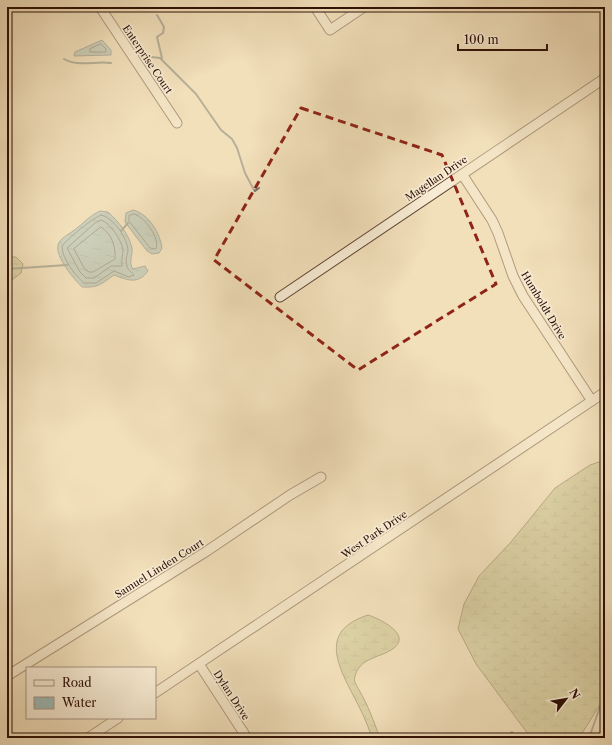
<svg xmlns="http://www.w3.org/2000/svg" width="612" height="745" viewBox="0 0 612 745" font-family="'Libre Caslon Text',serif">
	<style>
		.wetland { fill: url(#wetland-marsh); stroke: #786848 }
		.water { fill: url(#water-ripples); stroke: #707670 }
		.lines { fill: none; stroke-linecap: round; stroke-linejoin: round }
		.shore { stroke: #65655e; stroke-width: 1 }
		.stream { stroke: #707670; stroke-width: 2 }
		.minor-casing { stroke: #5e4332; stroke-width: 11 }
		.minor { stroke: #f7ebd3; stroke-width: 9 }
		.marked { fill: none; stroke: #8f2418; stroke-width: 3; stroke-dasharray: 8 5; stroke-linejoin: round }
		.labels { text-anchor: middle; stroke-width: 3.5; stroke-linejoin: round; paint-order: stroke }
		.street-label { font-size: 10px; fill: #2d0f05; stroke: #f7ebd3 }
	</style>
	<defs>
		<pattern id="wetland-marsh" width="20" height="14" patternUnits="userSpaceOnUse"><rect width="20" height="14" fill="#c2c08b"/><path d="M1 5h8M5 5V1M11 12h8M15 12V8" fill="none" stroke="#a7a476"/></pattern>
		<pattern id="water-ripples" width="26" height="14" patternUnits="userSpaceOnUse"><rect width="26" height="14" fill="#9dbbb7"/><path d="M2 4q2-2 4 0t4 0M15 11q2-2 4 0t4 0" fill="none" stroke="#88a09c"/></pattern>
	</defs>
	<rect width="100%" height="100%" fill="#f2e0bb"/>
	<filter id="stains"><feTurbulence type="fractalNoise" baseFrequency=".005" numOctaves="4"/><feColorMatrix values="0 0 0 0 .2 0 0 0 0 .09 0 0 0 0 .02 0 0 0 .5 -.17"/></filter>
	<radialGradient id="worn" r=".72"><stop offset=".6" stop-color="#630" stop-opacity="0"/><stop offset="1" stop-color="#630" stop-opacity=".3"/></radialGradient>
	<!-- wetland -->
	<path class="wetland" d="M 12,257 L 16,257 L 23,264 L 21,273 L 7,284 L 7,259 Z
		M 605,460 L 605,697 L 579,738 L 531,738 L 476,664 L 458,629 L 464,604 L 479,576 L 511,542 L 555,488 L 590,465 Z
		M 368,615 C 378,618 412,634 394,648 C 381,658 360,657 355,676 C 353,682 357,685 359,690 C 368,705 374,722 380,738 L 372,738 C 367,722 360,708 352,693 C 335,660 322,630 368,615 Z"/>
	<!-- water -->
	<path class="water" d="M 102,40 L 111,50 L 111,55 L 74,56 L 75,52 Z
		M 133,210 C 149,214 160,233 162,248 L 159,253 L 152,254 L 147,251 L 125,222 L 126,213 Z
		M 100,211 L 108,212 C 118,221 129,234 132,248 C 133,256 128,262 133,269 L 145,266 L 148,271 C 138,285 127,280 114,275 C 101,284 98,288 82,287 C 74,279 55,257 58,245 C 60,238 68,235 73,231 C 83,224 89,216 100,211 Z"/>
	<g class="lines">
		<!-- shore -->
		<path class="shore" d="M 101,44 L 106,49 L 106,52 L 90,52 L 90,49 Z
			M 134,214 C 145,217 160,238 156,249 L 150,248 L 129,221 L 129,216 Z
			M 101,215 C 113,217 128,239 128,251 C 127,256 125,260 127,266 C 128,271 132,272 134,275 L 129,277 L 114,271 L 96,283 L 84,283 C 75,275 62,259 62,246 C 67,239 93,218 101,215 Z
			M 101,220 C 110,222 122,241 123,250 C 123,255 121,260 122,266 L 111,266 L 94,278 L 86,278 L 80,272 L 67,248 L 95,223 Z
			M 101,227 C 112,234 116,247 115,259 L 93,272 L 89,272 L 84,268 L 74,249 Z"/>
		<!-- stream -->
		<path class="stream" d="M 157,15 L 164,27 L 163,33 L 157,37 L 162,58
			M 143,56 L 160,58 L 196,94 L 221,130 L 232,139 L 237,148 L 245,173 L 254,190 L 255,191 L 259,188
			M 64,59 C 77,67 95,61 111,63
			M 121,231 L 128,223
			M 7,269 L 67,265
			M 451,738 L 459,736 L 463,738
			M 470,738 L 471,738
			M 481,738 L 491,734 L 498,738
			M 504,738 L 512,732 L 516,738
			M 589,738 L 605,693"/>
		<!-- minor casing -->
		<g class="minor-casing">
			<path id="minor" d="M 100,7 L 177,123
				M 315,7 L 330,30 L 364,7
				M 462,174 L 492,220 L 498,233 L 513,276 L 523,296 L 592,401
				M 280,297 L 605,78
				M 199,664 L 247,738
				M 7,676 L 207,551 L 290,495 L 321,477
				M 155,693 L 605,392
				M 88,738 L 118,718"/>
		</g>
		<!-- minor -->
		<use href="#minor" class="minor"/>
	</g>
	<!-- marked area -->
	<path d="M0 0H612V745H0ZM 301,108 L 442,155 L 496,284 L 358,370 L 214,260 Z" fill="#f2e0bb" fill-opacity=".55" fill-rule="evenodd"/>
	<path class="marked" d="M 301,108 L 442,155 L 496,284 L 358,370 L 214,260 Z"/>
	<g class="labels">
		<!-- street labels -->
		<g class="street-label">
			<text transform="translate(148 59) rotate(56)" y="4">Enterprise Court</text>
			<text transform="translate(436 178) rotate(-34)" y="4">Magellan Drive</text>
			<text transform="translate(544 305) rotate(59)" y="4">Humboldt Drive</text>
			<text transform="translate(374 534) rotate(-34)" y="4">West Park Drive</text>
			<text transform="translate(159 568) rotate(-32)" y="4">Samuel Linden Court</text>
			<text transform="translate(232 695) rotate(57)" y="4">Dylan Drive</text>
		</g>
	</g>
	<!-- margin -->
	<rect width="612" height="745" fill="none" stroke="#f2e0bb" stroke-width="24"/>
	<rect x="8" y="8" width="596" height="729" fill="none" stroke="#2d0f05" stroke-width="2"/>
	<rect x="12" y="12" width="588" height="721" fill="none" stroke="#2d0f05"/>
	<!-- legend -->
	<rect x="26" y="667" width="130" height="52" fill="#f7ebd3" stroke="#a69381"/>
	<rect x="34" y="680" width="20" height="6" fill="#f7ebd3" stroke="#a69381"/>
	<text x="62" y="687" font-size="12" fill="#2d0f05">Road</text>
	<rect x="34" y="697" width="20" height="12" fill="url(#water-ripples)" stroke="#a69381"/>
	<text x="62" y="707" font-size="12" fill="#2d0f05">Water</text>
	<!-- north arrow -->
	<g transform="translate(566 699) rotate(59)" stroke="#f7ebd3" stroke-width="3" paint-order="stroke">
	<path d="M0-3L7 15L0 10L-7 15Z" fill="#2d0f05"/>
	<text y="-6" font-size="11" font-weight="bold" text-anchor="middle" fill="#2d0f05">N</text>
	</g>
	<!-- scale -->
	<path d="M458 44v6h89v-6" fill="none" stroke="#2d0f05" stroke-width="2"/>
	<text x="464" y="44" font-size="12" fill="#2d0f05" stroke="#f7ebd3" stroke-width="3" paint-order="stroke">100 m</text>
	<rect width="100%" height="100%" filter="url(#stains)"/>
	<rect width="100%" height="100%" fill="url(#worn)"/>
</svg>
